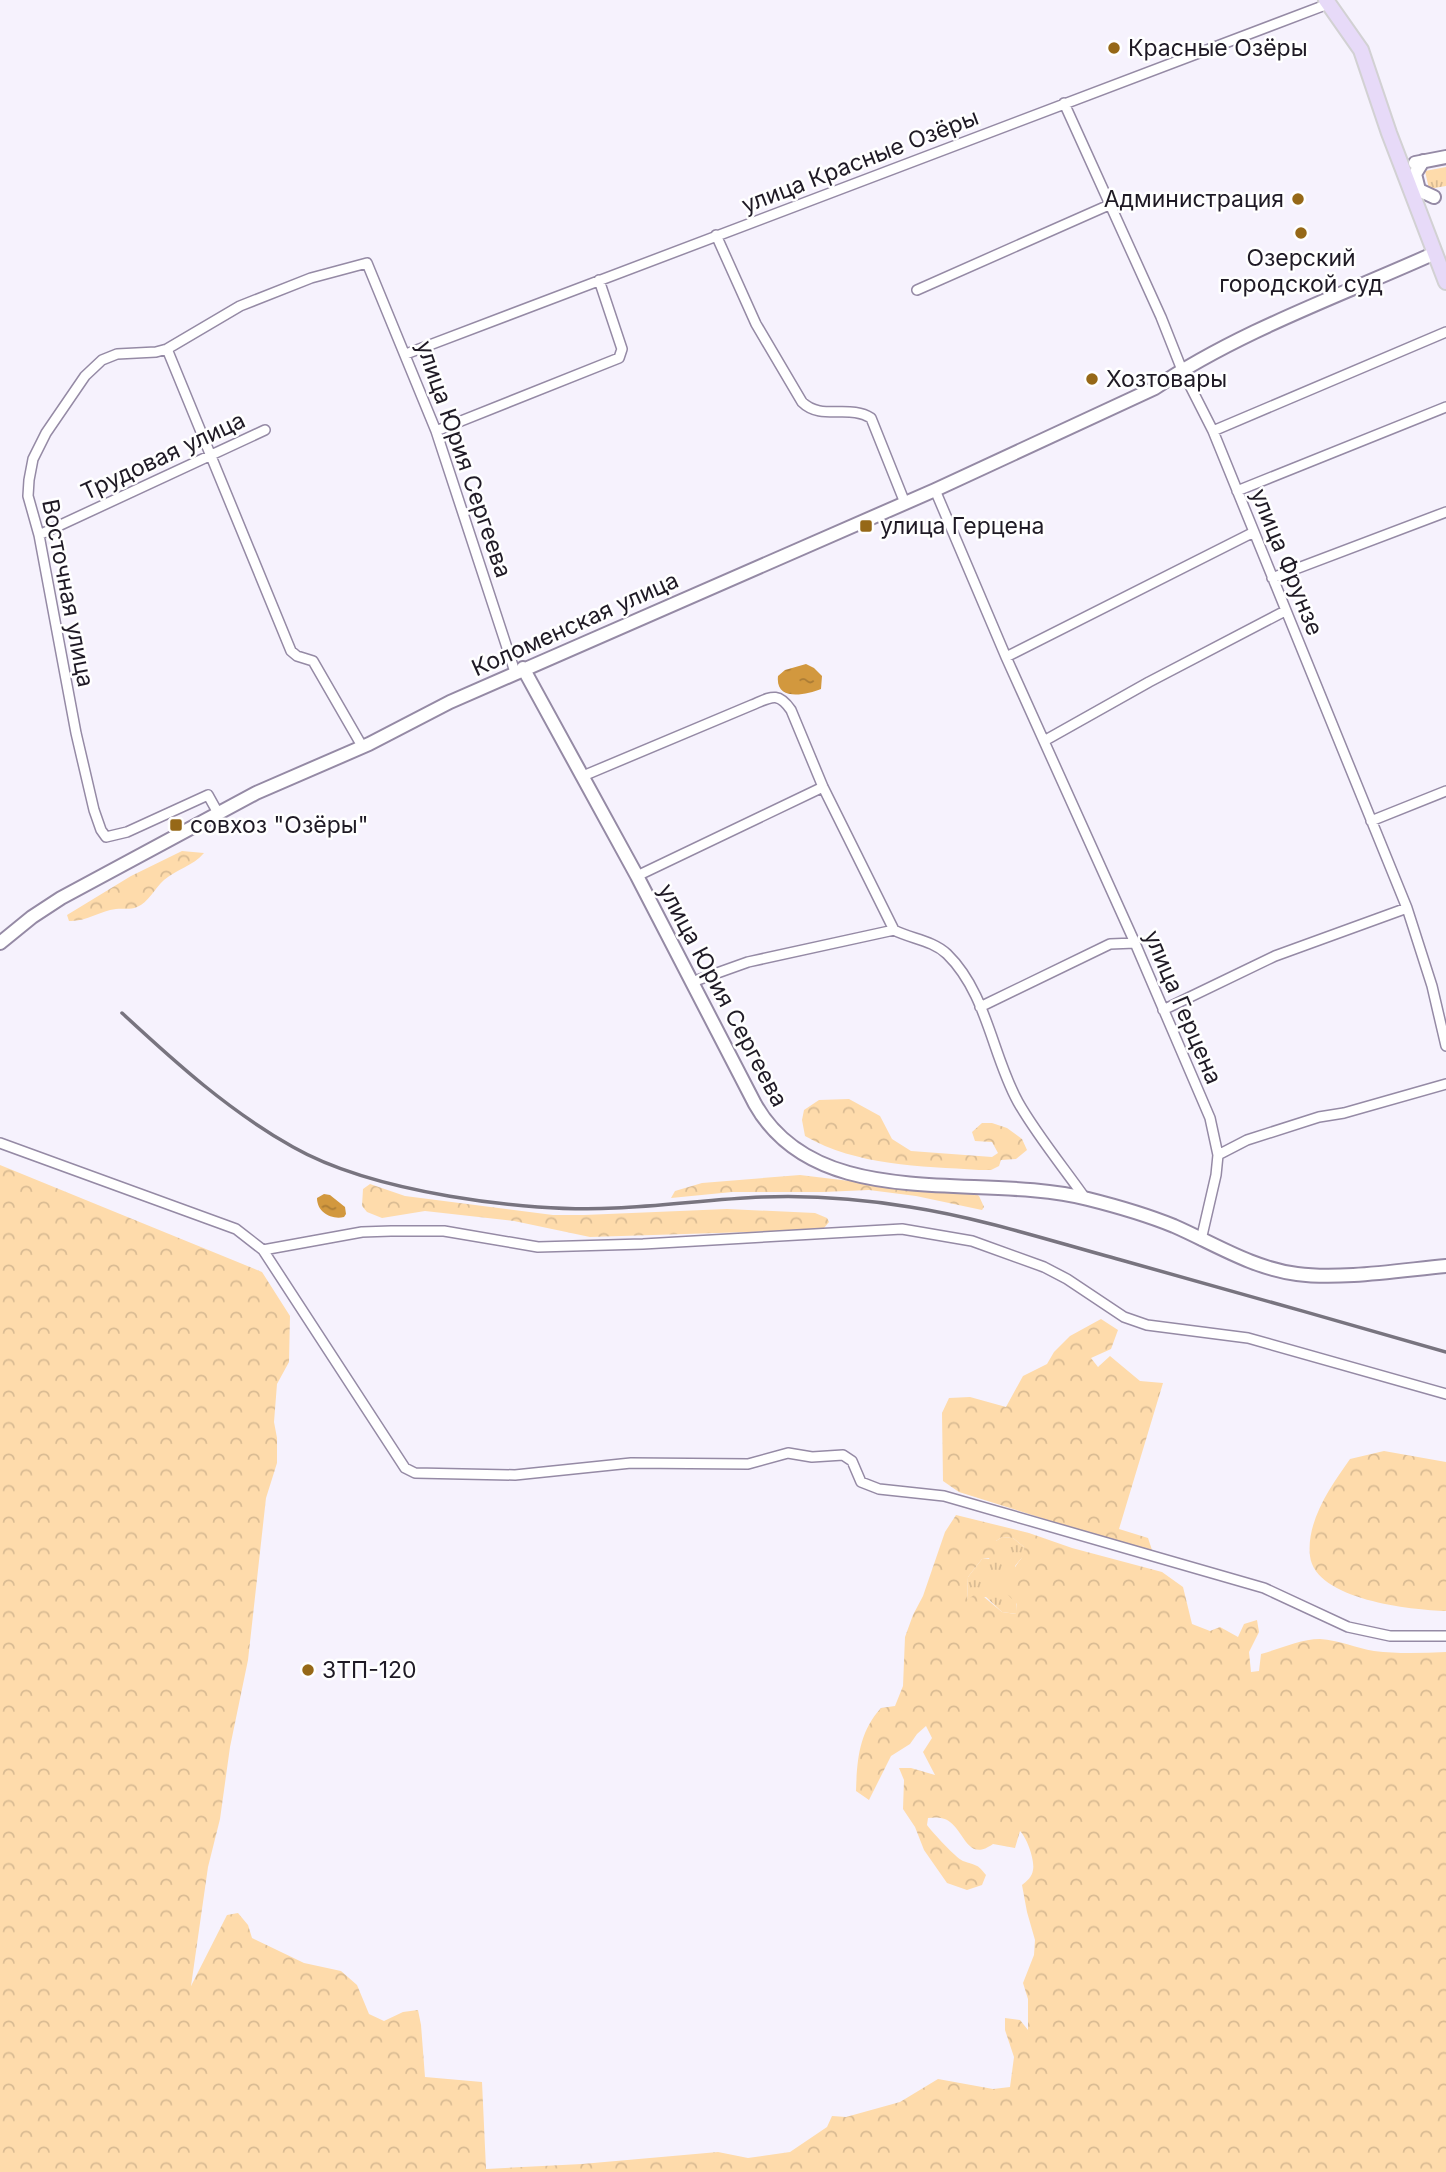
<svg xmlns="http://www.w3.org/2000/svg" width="1446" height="2172" viewBox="0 0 1446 2172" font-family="Inter,sans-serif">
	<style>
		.grass { fill: url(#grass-tufts) }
		.forest { fill: url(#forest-crowns); fill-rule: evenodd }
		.water { fill: url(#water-ripples) }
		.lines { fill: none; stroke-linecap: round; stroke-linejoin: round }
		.street-casing { stroke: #958aa5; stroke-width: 12 }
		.secondary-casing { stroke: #958aa5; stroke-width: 16 }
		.primary-casing { stroke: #d2d1d3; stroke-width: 18 }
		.street { stroke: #fff; stroke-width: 9 }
		.secondary { stroke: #fff; stroke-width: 12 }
		.primary { stroke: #e7daf8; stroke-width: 14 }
		.rail { stroke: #78747f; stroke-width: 3.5 }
		.poi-dot { fill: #966817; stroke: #fff; stroke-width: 2.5 }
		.labels { text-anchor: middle; stroke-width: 5; stroke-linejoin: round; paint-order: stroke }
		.poi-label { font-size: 23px; fill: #1f1a25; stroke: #fff; text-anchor: start }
		.street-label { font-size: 23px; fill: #1f1a25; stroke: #fff }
	</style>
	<defs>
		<pattern id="grass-tufts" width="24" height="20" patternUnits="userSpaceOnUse" patternTransform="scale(1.75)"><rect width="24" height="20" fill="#fedbab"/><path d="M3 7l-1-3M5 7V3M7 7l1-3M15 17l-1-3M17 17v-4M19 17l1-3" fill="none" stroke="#d9bb93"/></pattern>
		<pattern id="forest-crowns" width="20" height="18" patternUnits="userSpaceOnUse" patternTransform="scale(1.75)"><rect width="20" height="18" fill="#fedbab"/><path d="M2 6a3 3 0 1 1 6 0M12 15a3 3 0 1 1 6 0" fill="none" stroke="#d9bb93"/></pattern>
		<pattern id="water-ripples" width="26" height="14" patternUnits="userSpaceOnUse" patternTransform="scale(1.75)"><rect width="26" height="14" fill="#d2983e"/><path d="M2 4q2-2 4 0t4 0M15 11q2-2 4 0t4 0" fill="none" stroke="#aa7b34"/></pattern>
	</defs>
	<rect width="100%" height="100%" fill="#f6f2fd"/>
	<!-- grass -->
	<path class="grass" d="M 1446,167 L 1446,186 L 1429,189 L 1425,171 Z
		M 1002,1537 L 1013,1538 L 1024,1547 L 1025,1554 L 1015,1566 L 1017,1614 L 1002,1612 L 986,1597 L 967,1601 L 968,1577 L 982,1559 L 989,1559 L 996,1541 Z"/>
	<!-- forest -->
	<path class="forest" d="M 182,851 L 204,853 C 193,866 177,869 164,880 C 155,888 148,903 137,907 C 130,910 123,908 116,909 C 99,911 86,922 69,921 L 67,915 L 131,876 Z
		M 849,1099 L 880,1116 L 892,1139 L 911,1151 L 992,1157 L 998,1153 L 992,1142 L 975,1141 L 972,1132 L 982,1123 L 992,1123 L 1007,1128 L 1022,1139 L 1027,1150 L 1016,1159 L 1001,1160 L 999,1166 L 991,1170 L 979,1170 C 920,1166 857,1166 805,1136 L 802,1120 L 804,1110 L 819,1100 Z
		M 0,1165 L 262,1272 L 290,1316 L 289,1362 L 277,1384 L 274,1422 L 277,1438 L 277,1463 L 266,1498 L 248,1660 L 230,1747 L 220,1819 L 208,1867 L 191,1986 L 227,1915 L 238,1913 L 248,1925 L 252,1938 L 304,1963 L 341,1971 L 357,1985 L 369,2014 L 384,2021 L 403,2012 L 418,2010 L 421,2025 L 425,2077 L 482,2082 L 486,2169 L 582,2164 L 718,2152 L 748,2158 L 790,2152 L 827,2127 L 832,2116 L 846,2117 L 900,2102 L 938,2079 L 993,2089 L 1010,2087 L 1014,2057 L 1005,2030 L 1005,2018 L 1020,2020 L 1028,2030 L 1028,1999 L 1023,1983 L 1034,1955 L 1035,1940 L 1027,1912 L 1022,1885 C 1027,1881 1032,1877 1033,1870 C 1035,1860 1027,1838 1020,1831 L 1015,1848 L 993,1844 C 968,1862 965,1833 950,1822 C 944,1817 935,1817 928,1818 L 927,1825 C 933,1833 955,1857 963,1861 C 976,1866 977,1863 986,1875 L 982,1885 L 967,1890 L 947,1883 L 924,1850 L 915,1827 L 903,1809 L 904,1780 L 899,1768 L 911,1768 L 935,1775 L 923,1752 L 932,1738 L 926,1726 L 917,1734 L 910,1744 L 891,1756 L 869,1800 L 856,1791 C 857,1760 859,1732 881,1708 L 895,1706 L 903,1686 L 905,1637 L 913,1615 L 923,1596 L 945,1532 L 956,1515 L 1029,1533 L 1072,1548 L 1162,1572 L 1183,1587 L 1192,1624 L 1210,1631 L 1220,1627 L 1238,1637 L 1244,1624 L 1257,1620 L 1259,1632 L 1249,1652 L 1251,1672 L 1259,1671 L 1261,1654 C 1280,1649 1300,1639 1320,1639 C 1339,1640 1356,1648 1374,1651 C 1398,1654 1422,1653 1446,1652 L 1446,2172 L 0,2172 ZM 1002,1537 L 1013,1538 L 1024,1547 C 1025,1558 1018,1561 1014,1569 C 1009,1577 1009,1586 1007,1594 L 1017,1604 L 1016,1614 L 1002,1612 L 978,1592 L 967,1600 L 968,1577 L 982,1559 L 998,1557 L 996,1541 Z
		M 800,1175 L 932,1191 L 974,1193 L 979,1196 L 984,1207 L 982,1210 L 916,1196 L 869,1190 L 823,1192 L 732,1192 L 671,1198 L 675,1191 L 702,1183 Z
		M 370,1184 L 405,1196 L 553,1215 L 584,1215 L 727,1209 L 815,1213 L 827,1218 L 829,1222 L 824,1228 L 812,1230 L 590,1237 L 514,1221 L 425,1211 L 382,1218 L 367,1212 L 362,1206 L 363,1189 Z
		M 1101,1319 L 1118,1330 L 1111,1349 L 1091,1358 L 1098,1367 L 1110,1356 L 1140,1381 L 1163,1383 L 1119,1529 L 1148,1538 L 1153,1553 L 959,1492 L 943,1481 L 942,1413 L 949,1398 L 970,1397 L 1006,1407 L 1023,1376 L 1047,1364 L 1054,1352 L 1070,1336 Z
		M 1384,1451 L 1446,1462 L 1446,1611 C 1412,1610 1315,1600 1310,1556 C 1306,1521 1331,1486 1350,1459 Z"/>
	<!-- water -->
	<path class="water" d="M 806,664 L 814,668 L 822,676 L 821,689 C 806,695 775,702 778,676 L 785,670 Z
		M 324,1194 L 330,1195 L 345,1207 L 346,1214 L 344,1217 C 331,1220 317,1212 317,1198 Z"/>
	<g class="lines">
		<!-- street casing -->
		<g class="street-casing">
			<path id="street" d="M 1064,103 L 1161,317 L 1182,370 L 1213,431 L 1407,908 L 1432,986 L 1446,1046
				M 716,235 L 756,324 L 802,402 C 821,421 850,404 871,418 L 905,503
				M 917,290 L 1109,205
				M 167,349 L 291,651 L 297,656 L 313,661 L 362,746
				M 406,354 L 1328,4
				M 436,431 L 619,358 L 622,349 L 599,280
				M 1213,431 L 1446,332
				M 935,490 L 1006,657 L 1135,943 L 1210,1118 L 1218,1155 L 1216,1175 L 1201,1240
				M 1237,491 L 1446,407
				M 39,535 L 265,430
				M 1272,578 L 1446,512
				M 1006,657 L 1254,532
				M 1044,741 L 1149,682 L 1285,611
				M 583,776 L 752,705 C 771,697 778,691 791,710 L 823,787 L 894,930 C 911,939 932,940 947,954 C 987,993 992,1055 1018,1102 C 1036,1134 1064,1168 1085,1198
				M 218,813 L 208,795 L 127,832 L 106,837 L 101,830 L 94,810 L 76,733 L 39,535 L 28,496 L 29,480 L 33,459 L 46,433 L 85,376 L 102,360 L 117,354 L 156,352 L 167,349 L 240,306 L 311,278 L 367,263 L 436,431 L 515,672
				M 1371,821 L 1446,791
				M 637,876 L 823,787
				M 692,982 L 748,962 L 894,930
				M 980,1007 L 1110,944 L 1135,943
				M 1163,1010 L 1275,956 L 1407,908
				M 0,1143 L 236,1229 L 263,1250 L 405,1468 L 415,1473 L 515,1475 L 631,1463 L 748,1464 L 788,1453 L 812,1457 L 843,1455 L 852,1461 L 861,1482 L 879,1489 L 944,1496 L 1264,1588 L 1348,1627 L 1390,1636 L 1446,1636
				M 1218,1155 L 1247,1140 L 1319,1117 L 1344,1113 L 1446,1084
				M 263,1250 L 362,1232 L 391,1231 L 444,1231 L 538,1247 L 643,1244 L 902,1229 L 972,1241 L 1044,1267 L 1067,1279 L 1124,1317 L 1147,1325 L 1248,1338 L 1446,1394"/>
		</g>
		<!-- secondary casing -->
		<g class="secondary-casing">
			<path id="secondary" d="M 1423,161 L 1415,174 L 1419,190 L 1434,197
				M 1415,163 L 1446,157
				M 523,668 L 637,876 L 755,1104 C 818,1216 982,1171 1088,1199 C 1116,1206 1147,1215 1174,1226 C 1215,1244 1252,1268 1297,1274 C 1340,1280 1402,1270 1446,1266
				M 0,943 L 32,917 L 61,898 L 256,793 L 369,744 L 450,702 L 935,490 L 1155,388 C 1239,331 1342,295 1435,253"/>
		</g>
		<!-- primary casing -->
		<g class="primary-casing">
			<path id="primary" d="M 1326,0 L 1361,50 L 1389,133 L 1446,282"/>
		</g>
		<!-- street -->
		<use href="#street" class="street"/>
		<!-- secondary -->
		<use href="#secondary" class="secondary"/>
		<!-- primary -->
		<use href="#primary" class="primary"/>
		<!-- rail -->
		<path class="rail" d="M 122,1013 C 176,1063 229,1111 293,1147 C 372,1192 525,1213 615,1208 C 664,1206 713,1199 762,1197 C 811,1195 862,1199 910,1207 C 981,1218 1051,1241 1121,1260 C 1229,1290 1338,1321 1446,1352"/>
	</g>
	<!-- markers -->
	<g class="poi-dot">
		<circle cx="1114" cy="48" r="7"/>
		<circle cx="1298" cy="199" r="7"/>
		<circle cx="1301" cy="233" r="7"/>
		<circle cx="1092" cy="379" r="7"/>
		<rect x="859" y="519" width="14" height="14" rx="3.5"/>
		<rect x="169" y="818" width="14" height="14" rx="3.5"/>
		<circle cx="308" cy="1670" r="7"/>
	</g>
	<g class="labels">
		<!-- poi labels -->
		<g class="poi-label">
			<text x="1128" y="56">Красные Озёры</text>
			<text x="1284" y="207" text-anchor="end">Администрация</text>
			<text x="1301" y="266" text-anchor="middle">Озерский<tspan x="1301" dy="26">городской суд</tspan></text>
			<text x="1106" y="387">Хозтовары</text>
			<text x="880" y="534">улица Герцена</text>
			<text x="190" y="833">совхоз "Озёры"</text>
			<text x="322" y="1678">ЗТП-120</text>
		</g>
		<!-- street labels -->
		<g class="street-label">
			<text transform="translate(860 161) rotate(-21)" y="8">улица Красные Озёры</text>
			<text transform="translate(163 456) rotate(-25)" y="8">Трудовая улица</text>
			<text transform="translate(464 459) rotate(71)" y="8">улица Юрия Сергеева</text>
			<text transform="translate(1287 562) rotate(68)" y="8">улица Фрунзе</text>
			<text transform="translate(68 593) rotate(79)" y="8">Восточная улица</text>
			<text transform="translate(575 624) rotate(-24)" y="8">Коломенская улица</text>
			<text transform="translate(723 995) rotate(62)" y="8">улица Юрия Сергеева</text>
			<text transform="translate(1183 1007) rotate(67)" y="8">улица Герцена</text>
		</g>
	</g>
</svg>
